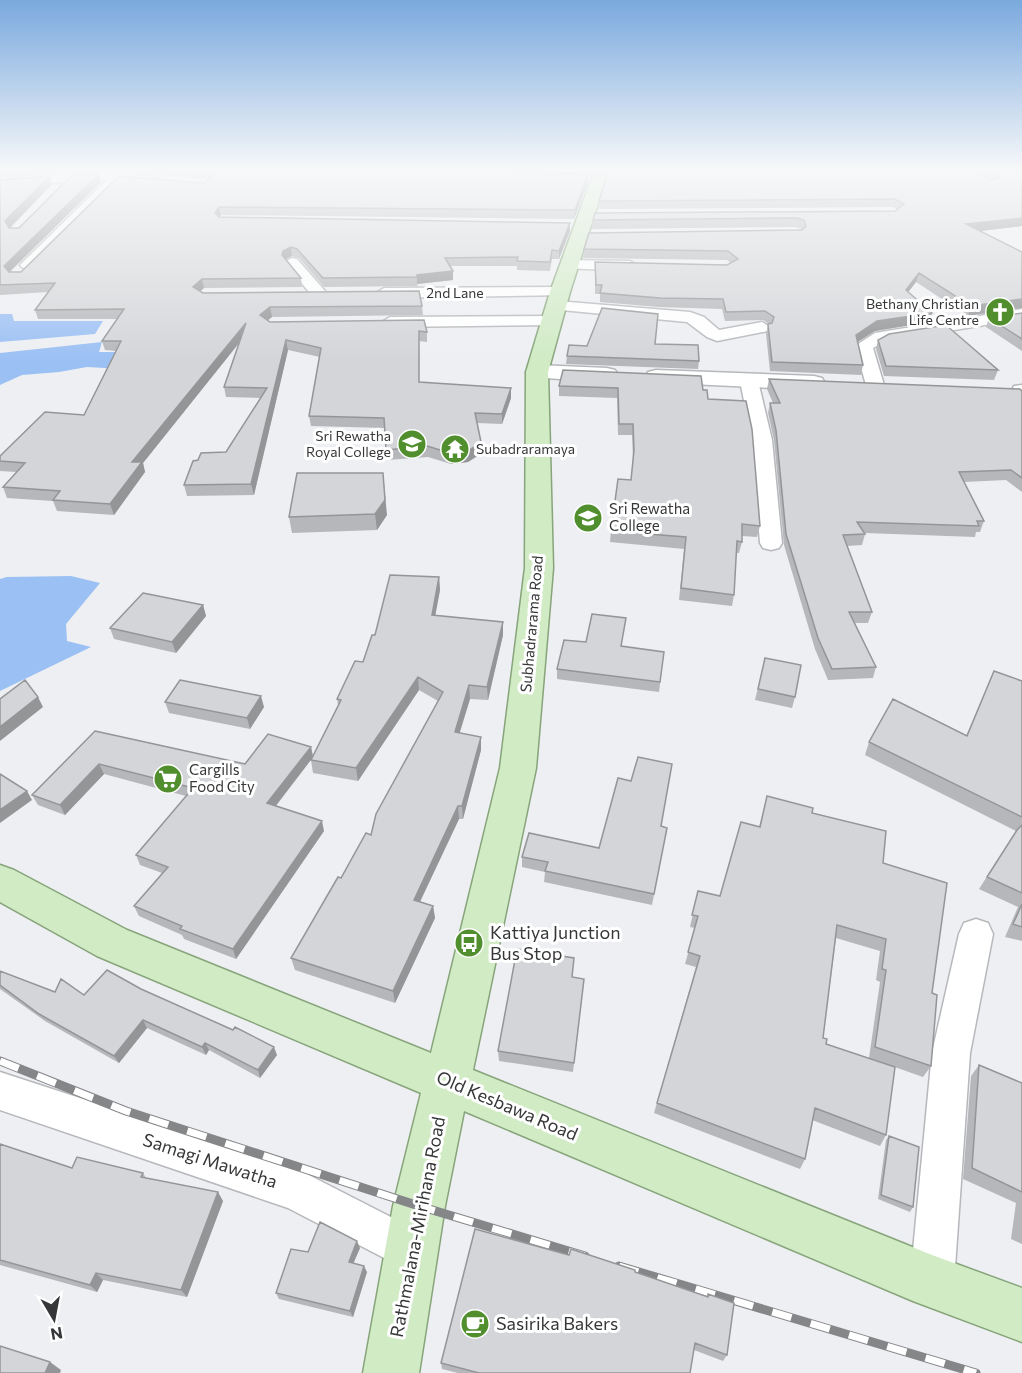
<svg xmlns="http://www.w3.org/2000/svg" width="1022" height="1373" viewBox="0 0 1022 1373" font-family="Commissioner,sans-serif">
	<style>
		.green { fill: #9bc0f4 }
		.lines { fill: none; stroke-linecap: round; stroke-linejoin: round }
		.street-casing { stroke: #b6b8bb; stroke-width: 3 }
		.secondary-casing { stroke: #b6b8bb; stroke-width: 3 }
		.primary-casing { stroke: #87a47b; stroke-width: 3 }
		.street { fill: #fff; fill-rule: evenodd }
		.secondary { fill: #fff; fill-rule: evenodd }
		.primary { fill: #d1ebc5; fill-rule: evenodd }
		.rail-casing { stroke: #858688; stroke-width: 9 }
		.rail { stroke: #fff; stroke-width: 7; stroke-dasharray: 20; stroke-linecap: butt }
		.wall { fill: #b5b7ba }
		.shaded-wall { fill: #949597 }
		.building { fill: #d3d5d8; stroke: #949597; stroke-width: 1.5 }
		.labels { text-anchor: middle; stroke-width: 6; stroke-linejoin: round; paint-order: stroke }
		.far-street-label { font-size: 14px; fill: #363738; stroke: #fff }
		.far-poi-label { font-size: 14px; fill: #363738; stroke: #fff; text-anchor: end }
		.poi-label { font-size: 15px; fill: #363738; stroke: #fff; text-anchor: start }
		.street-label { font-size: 15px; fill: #363738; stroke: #fff }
		.near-poi-label { font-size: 18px; fill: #363738; stroke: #fff; text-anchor: start }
		.near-street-label { font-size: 18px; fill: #363738; stroke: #fff }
	</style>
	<rect width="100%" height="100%" fill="#edeff2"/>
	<!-- green -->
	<path class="green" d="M 0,314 L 12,314 L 14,321 L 103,321 L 95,334 L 0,342 Z
		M 102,342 L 99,352 L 141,352 L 140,370 L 87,367 L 59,372 L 22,375 L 0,385 L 0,353 Z
		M 71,576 L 100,583 L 66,624 L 67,641 L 91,647 L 0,691 L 0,579 L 7,577 Z"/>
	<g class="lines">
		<!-- street casing -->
		<g class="street-casing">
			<path id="street" d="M 96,171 L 154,177 L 160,181 L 154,185 L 120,181 L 33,268 L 23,268 L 20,265 L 23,262 L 107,180 L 0,186 L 0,178 Z
				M 292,258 L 297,259 L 325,291 L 327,294 L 325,297 L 313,297 L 287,265 L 285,262 Z
				M 569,260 L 630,261 L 638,266 L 630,271 L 564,268 L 561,265 L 564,262 Z
				M 560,287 L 568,292 L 566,295 L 384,298 L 376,293 L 384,288 Z
				M 557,301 L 690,312 L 704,317 L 719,330 L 762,322 L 770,327 L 768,331 L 717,341 L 707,337 L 687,322 L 551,309 L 549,306 L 551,303 Z
				M 1022,309 L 1022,319 L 886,341 L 873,348 L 884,385 L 882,389 L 868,389 L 866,385 L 855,346 L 875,333 Z
				M 553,316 L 559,317 L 561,321 L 559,325 L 390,327 L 382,322 L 390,317 Z
				M 749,376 L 755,377 L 758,381 L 772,440 L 782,543 L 779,548 L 771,550 L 763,548 L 760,543 L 752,440 L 740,381 L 743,377 Z
				M 1022,385 L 1022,397 L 1015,395 L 1012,390 L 1014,386 Z
				M 976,919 L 988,923 L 993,934 L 970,1053 L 954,1282 L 948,1298 L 932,1304 L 916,1298 L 910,1282 L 932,1053 L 959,934 L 964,923 Z
				M 0,1072 L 297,1169 L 426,1235 L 433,1250 L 426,1265 L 411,1272 L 288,1208 L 0,1110 Z"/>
		</g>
		<!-- secondary casing -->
		<g class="secondary-casing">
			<path id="secondary" d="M 537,365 L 607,368 L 615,370 L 618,375 L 615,380 L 607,382 L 529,377 L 526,372 L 529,367 Z
				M 656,370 L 814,376 L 822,378 L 825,383 L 822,388 L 814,390 L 648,382 L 645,377 L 648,372 Z"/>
		</g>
		<!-- primary casing -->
		<g class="primary-casing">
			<path id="primary" d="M 595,169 L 609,169 L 570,292 L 548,372 L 553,568 L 536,768 L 473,1070 L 932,1255 L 1022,1288 L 1022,1342 L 913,1301 L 464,1111 L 445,1206 L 419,1373 L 363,1373 L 393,1206 L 421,1093 L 97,956 L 0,902 L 0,865 L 14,870 L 127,930 L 431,1053 L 500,768 L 525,568 L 526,372 L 550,292 Z"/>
		</g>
		<!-- street -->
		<use href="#street" class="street"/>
		<!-- secondary -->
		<use href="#secondary" class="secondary"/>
		<!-- primary -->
		<use href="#primary" class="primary"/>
		<!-- rail casing -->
		<g class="rail-casing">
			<path id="rail" d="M 0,1061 L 126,1111 L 419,1206 L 585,1256
				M 619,1266 L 976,1373"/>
		</g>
		<!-- rail -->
		<use href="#rail" class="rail"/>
	</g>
	<!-- wall -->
	<path class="wall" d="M 97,169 L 476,169 L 588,174 L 588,182 L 574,219 L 221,215 L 219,217 L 570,231 L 559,259 L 552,259 L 550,271 L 517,270 L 517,266 L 450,266 L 453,280 L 417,284 L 418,286 L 324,287 L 299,258 L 292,256 L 286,259 L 301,278 L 302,287 L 204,288 L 200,291 L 203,293 L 422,306 L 423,315 L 272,317 L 268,320 L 270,322 L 427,332 L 427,342 L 419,341 L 419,383 L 511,398 L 502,424 L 477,423 L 482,453 L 468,462 L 451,464 L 428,457 L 387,460 L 385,428 L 311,426 L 309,416 L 320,357 L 288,350 L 254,495 L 187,496 L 184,485 L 198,460 L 226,452 L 261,398 L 226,397 L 224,387 L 239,343 L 143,463 L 145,472 L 114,515 L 57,511 L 53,501 L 7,498 L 3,487 L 16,472 L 0,471 L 0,456 L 84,415 L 117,351 L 105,350 L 102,341 L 118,319 L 38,319 L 35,310 L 48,292 L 0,295 L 0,180 L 50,176 L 52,184 L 10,228 L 19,228 L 101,182 L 10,272 L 21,272 L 204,183 L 208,180 L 206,179 Z
		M 553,169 L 593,169 L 592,170 Z
		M 975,169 L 1022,169 L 1022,226 L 980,231 L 1022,252 L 968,316 L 916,282 L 908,292 L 932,313 L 929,322 L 875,331 L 858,342 L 863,365 L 861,375 L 770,371 L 766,334 L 768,324 L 769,324 L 763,320 L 725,321 L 722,309 L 659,307 L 600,302 L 600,294 L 595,294 L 595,262 L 727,265 L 731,263 L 727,260 L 583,258 L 584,249 L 802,229 L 795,227 L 592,229 L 593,220 L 895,211 L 897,209 L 893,207 L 599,209 L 599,201 L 990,181 Z
		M 1022,313 L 1022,351 L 986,327 L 989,318 Z
		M 878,340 L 998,370 L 994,380 L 884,376 L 876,349 Z
		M 655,344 L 699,361 L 698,369 L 566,364 L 567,356 L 587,346 Z
		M 769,379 L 1022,391 L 1022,492 L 1006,480 L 964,482 L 984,521 L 980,532 L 976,532 L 975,537 L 865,533 L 865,534 L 862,545 L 847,546 L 872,612 L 868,623 L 855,623 L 876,667 L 873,678 L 828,680 L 815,649 L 784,545 L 774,440 L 768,413 L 770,403 L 773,403 L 767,389 Z
		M 559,386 L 703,390 L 708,399 L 760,526 L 757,537 L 742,536 L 742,542 L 739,553 L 736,553 L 734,595 L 732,606 L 679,600 L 684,549 L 610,542 L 611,531 L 631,480 L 633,459 L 632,435 L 618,435 L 617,398 L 559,396 Z
		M 297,473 L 387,515 L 377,530 L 292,533 L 289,517 Z
		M 439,577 L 440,590 L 435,615 L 503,622 L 503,635 L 488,700 L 470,699 L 459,733 L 481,750 L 463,819 L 459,819 L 420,902 L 433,906 L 435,918 L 395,1003 L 295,970 L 291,958 L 341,878 L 371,835 L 438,701 L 419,690 L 358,781 L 313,773 L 311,760 L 276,806 L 324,831 L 236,959 L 184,939 L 182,935 L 139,916 L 134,906 L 162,873 L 140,865 L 136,855 L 186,796 L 104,774 L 65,815 L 38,805 L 32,795 L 95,731 L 245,764 L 311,747 L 313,756 L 338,705 L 337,699 L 363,662 L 375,635 Z
		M 203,605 L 206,616 L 176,653 L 114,639 L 110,628 Z
		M 626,618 L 621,647 L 664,652 L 659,692 L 557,679 L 557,669 L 586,642 Z
		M 765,658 L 795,697 L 792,708 L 755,700 Z
		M 994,671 L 1022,681 L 1022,941 L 1005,937 L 1018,907 L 979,889 L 1016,831 L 865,755 L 869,742 L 966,736 Z
		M 165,702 L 264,707 L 250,729 L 169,713 Z
		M 767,796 L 812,813 L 883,863 L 932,993 L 931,1066 L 923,1077 L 869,1058 L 880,982 L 876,980 L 880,951 L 836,938 L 823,1038 L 826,1044 L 886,1135 L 880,1146 L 812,1120 L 805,1159 L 800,1169 L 654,1113 L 696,967 L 685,964 L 695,928 L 690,927 L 698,891 L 720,896 L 759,827 Z
		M 661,826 L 667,828 L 652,905 L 544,882 L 545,872 L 522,867 L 522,857 L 599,848 Z
		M 0,971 L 55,992 L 84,995 L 141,989 L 277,1055 L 260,1078 L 209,1050 L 206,1055 L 147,1028 L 119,1063 L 45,1021 L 0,989 Z
		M 572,977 L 584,979 L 573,1072 L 499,1061 L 498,1051 Z
		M 979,1065 L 1022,1083 L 1022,1244 L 1011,1239 L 1016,1203 L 963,1179 L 971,1076 Z
		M 889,1136 L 913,1207 L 910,1212 L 878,1199 L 886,1140 Z
		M 0,1144 L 72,1168 L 143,1173 L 146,1178 L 223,1201 L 187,1297 L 103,1280 L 97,1292 L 0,1265 Z
		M 360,1248 L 353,1263 L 367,1272 L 353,1317 L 279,1299 L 276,1293 L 308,1252 Z
		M 569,1255 L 635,1272 L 707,1297 L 708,1294 L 727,1355 L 723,1361 L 694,1350 L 690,1373 L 458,1373 L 442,1369 L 441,1363 Z"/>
	<!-- shaded-wall -->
	<path class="shaded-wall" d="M 0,169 L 94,169 L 0,176 Z
		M 99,174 L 101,182 L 7,274 L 4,266 Z
		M 588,174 L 588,182 L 574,219 L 575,210 Z
		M 50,176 L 52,184 L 8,230 L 5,221 Z
		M 219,207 L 221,215 L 217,221 L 215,213 Z
		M 1022,218 L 1022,226 L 964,233 L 966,224 Z
		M 570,223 L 570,231 L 559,259 L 559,251 Z
		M 291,247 L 292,256 L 284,260 L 282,255 L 283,251 Z
		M 453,271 L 453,280 L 417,284 L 417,275 Z
		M 919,273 L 916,282 L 903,299 L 906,290 Z
		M 202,279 L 204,288 L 195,296 L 193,287 Z
		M 1022,299 L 1022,308 L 968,316 L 971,306 Z
		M 270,307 L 272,317 L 262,325 L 260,315 Z
		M 932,313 L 929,322 L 875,331 L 854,344 L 856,335 L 877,321 Z
		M 246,323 L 247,333 L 143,463 L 145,472 L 114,515 L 110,504 L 132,462 Z
		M 286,340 L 288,350 L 254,495 L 251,484 Z
		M 511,388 L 511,398 L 502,424 L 502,414 Z
		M 481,442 L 482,453 L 468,462 L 451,464 L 450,453 Z
		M 383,473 L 387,515 L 377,530 L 375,514 Z
		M 439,577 L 440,590 L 433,628 L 432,615 Z
		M 203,605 L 206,616 L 176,653 L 172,642 Z
		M 503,622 L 503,635 L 488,700 L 487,687 Z
		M 418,677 L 419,690 L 358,781 L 356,768 Z
		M 469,685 L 470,699 L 456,745 L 455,732 Z
		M 261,696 L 264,707 L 250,729 L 247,718 Z
		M 38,697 L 43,707 L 0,741 L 0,727 Z
		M 481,737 L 481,750 L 463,819 L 462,806 Z
		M 311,747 L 313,757 L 270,813 L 267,803 Z
		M 99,764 L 104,774 L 65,815 L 60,805 Z
		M 27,791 L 32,800 L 0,823 L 0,810 Z
		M 458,806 L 459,819 L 415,912 L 414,900 Z
		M 322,821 L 324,831 L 236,959 L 233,949 Z
		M 433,906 L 435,918 L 395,1003 L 393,991 Z
		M 143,1020 L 147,1028 L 119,1063 L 114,1056 Z
		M 205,1043 L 209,1050 L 206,1055 L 202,1047 Z
		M 274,1047 L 277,1055 L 260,1078 L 258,1070 Z
		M 218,1192 L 223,1201 L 187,1297 L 181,1290 Z
		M 357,1241 L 360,1248 L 351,1269 L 349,1262 Z
		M 364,1266 L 367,1272 L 353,1317 L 350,1311 Z
		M 96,1273 L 103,1280 L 97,1292 L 90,1285 Z
		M 50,1362 L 61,1370 L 60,1373 L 45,1373 Z"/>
	<!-- building -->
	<path class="building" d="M 181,169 L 476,169 L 588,174 L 575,210 L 219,207 L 215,213 L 219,217 L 570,223 L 559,251 L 552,250 L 550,262 L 517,261 L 518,257 L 445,258 L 453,271 L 417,275 L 417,277 L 323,278 L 297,249 L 291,247 L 283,251 L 282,255 L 301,278 L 202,279 L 193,287 L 203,293 L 419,291 L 422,306 L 270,307 L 260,315 L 270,322 L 424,320 L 427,332 L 419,331 L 419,382 L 511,388 L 502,414 L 475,413 L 481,442 L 468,451 L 450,453 L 427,446 L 386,450 L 384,418 L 309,416 L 321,348 L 286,340 L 251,484 L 184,485 L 193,461 L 198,460 L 201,453 L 226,452 L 267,388 L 224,387 L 246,323 L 132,462 L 142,462 L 110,504 L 53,500 L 60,491 L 3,487 L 25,463 L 0,461 L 0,456 L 45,412 L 84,415 L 121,341 L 102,341 L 124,309 L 35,310 L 55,283 L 0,285 L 0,180 L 50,176 L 5,221 L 9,228 L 19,228 L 73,174 L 99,174 L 4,266 L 9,272 L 21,272 L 119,176 L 204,183 L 213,176 L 205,171 Z
		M 609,169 L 973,169 L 990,181 L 999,178 L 987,169 L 1022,169 L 1022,218 L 966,224 L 1022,252 L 1022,299 L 971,306 L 919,273 L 906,290 L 932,313 L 877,321 L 856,335 L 863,365 L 772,362 L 768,324 L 772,323 L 774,317 L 765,311 L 726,312 L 723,299 L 660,298 L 600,293 L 602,285 L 596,285 L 595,262 L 727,265 L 738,259 L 728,251 L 584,249 L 589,233 L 802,230 L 806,226 L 804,220 L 797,218 L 593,220 L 595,213 L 895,211 L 904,204 L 895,199 L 599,201 Z
		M 602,308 L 658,314 L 655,344 L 698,345 L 699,361 L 567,356 L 569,345 L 587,346 Z
		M 1022,313 L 1022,339 L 989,318 Z
		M 946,325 L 998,370 L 886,366 L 878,340 L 889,334 Z
		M 563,370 L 701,376 L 703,390 L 707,390 L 708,399 L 746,401 L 752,429 L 760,526 L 742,524 L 742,542 L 737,541 L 734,595 L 681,588 L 686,537 L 611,531 L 618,479 L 631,480 L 634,450 L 633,424 L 619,424 L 618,388 L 559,386 Z
		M 769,379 L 1020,389 L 1022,391 L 1022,478 L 1011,470 L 959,472 L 984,521 L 977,521 L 979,526 L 857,522 L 865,534 L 843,535 L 872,612 L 849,612 L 876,667 L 832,669 L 818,638 L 786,534 L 776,430 L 770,403 L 780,403 Z
		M 297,473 L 383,473 L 385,500 L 375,514 L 289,517 Z
		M 390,575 L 439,577 L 432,615 L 503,622 L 487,687 L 469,685 L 455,732 L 481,737 L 462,806 L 458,806 L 414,900 L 433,906 L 393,991 L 291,958 L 338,877 L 341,878 L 366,833 L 371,835 L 376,814 L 443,692 L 418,677 L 356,768 L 311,760 L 341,700 L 337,699 L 355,661 L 363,662 L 372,635 L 375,635 Z
		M 143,593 L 203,605 L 172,642 L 110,628 Z
		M 592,614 L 626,618 L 621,646 L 664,652 L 660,682 L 557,669 L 564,640 L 586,642 Z
		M 765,658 L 801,665 L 795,697 L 758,689 Z
		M 994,671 L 1022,681 L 1022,817 L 869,742 L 893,699 L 967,736 Z
		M 25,680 L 38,697 L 0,727 L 0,699 Z
		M 180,680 L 261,696 L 247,718 L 165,702 Z
		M 95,731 L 245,764 L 268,734 L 311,747 L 267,803 L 322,821 L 233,949 L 180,929 L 182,926 L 134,906 L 168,867 L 136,855 L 193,788 L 99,764 L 60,805 L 32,795 Z
		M 638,757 L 672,764 L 661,826 L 667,828 L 654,894 L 545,871 L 548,862 L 522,857 L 529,833 L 599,848 L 618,778 L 631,781 Z
		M 0,774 L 27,791 L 0,810 Z
		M 767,796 L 813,808 L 812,813 L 886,831 L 883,863 L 947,883 L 932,993 L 937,995 L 931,1066 L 875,1047 L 886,970 L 882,969 L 886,939 L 837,925 L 823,1038 L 827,1039 L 826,1044 L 895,1067 L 886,1135 L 815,1108 L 805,1159 L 657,1103 L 700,956 L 688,952 L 698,916 L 692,915 L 698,891 L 720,896 L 741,822 L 760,827 Z
		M 1022,825 L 1022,893 L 987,877 L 1017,830 Z
		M 1022,904 L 1022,927 L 1013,924 Z
		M 517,949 L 574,958 L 572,977 L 584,979 L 574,1063 L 498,1051 Z
		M 107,970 L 141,989 L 233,1030 L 235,1027 L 274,1047 L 258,1070 L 205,1043 L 202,1047 L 143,1020 L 114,1056 L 39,1014 L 0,985 L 0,971 L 55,992 L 61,979 L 84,995 Z
		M 979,1065 L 1022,1083 L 1022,1192 L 972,1168 Z
		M 889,1136 L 919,1147 L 913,1207 L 881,1195 Z
		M 0,1144 L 72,1168 L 77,1157 L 143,1173 L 141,1177 L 218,1192 L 181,1290 L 96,1273 L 90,1285 L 0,1260 Z
		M 320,1222 L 357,1241 L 349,1262 L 364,1266 L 350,1311 L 276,1293 L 291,1249 L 308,1252 Z
		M 475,1229 L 569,1255 L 571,1249 L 635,1270 L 635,1272 L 708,1297 L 708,1294 L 734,1303 L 727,1355 L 695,1343 L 690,1373 L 479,1373 L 441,1363 Z
		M 0,1346 L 50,1362 L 45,1373 L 0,1373 Z"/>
	<!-- sky -->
	<linearGradient id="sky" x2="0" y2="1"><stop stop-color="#7aa9de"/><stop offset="0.47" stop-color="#f7f8f9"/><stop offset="1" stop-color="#f7f8f9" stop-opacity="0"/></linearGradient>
	<rect width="1022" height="361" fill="url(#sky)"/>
	<!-- icons -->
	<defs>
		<g id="church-disc" transform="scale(1.5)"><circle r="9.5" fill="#508e2e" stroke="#fff"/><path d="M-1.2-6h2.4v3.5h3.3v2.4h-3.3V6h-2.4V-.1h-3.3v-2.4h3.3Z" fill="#fff"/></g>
		<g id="school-disc" transform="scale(1.5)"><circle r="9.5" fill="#508e2e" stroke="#fff"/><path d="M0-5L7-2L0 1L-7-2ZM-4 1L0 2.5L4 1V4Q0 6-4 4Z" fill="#fff"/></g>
		<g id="temple-disc" transform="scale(1.5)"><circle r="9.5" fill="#508e2e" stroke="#fff"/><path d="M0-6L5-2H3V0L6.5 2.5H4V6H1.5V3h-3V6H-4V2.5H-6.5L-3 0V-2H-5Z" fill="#fff"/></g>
		<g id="supermarket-disc" transform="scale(1.5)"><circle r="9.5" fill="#508e2e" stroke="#fff"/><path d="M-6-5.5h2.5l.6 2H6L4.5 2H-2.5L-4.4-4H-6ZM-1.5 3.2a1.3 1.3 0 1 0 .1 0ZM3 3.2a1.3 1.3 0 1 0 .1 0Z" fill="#fff"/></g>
		<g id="bus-disc" transform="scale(1.5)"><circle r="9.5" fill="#508e2e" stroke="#fff"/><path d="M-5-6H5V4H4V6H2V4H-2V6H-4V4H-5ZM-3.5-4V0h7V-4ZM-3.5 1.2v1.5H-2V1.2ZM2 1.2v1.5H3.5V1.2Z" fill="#fff"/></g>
		<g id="cafe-disc" transform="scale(1.5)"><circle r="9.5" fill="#508e2e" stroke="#fff"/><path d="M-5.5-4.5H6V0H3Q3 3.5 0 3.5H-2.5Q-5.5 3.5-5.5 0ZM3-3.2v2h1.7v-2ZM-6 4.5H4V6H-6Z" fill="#fff"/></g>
	</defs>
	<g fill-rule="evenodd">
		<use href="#church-disc" x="1000" y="312"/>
		<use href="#school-disc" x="412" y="444"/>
		<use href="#temple-disc" x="455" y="449"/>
		<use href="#school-disc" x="588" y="518"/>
		<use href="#supermarket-disc" x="168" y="779"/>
		<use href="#bus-disc" x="469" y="943"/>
		<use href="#cafe-disc" x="475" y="1324"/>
	</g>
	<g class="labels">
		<!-- far-street labels -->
		<g class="far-street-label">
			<text x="455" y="298">2nd Lane</text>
		</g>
		<!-- far-poi labels -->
		<g class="far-poi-label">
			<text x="979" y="309">Bethany Christian<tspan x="979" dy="16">Life Centre</tspan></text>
			<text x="391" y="441">Sri Rewatha<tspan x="391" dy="16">Royal College</tspan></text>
			<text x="476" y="454" text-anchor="start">Subadraramaya</text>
		</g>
		<!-- poi labels -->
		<g class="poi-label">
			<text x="609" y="514">Sri Rewatha<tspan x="609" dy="17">College</tspan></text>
			<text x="189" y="775">Cargills<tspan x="189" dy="17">Food City</tspan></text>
		</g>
		<!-- street labels -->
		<g class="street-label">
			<text transform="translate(532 624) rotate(-85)" y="5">Subhadrarama Road</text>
		</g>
		<!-- near-poi labels -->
		<g class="near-poi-label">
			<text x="490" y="939">Kattiya Junction<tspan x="490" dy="21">Bus Stop</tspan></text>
			<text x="496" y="1330">Sasirika Bakers</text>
		</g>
		<!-- near-street labels -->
		<g class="near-street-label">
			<text transform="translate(507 1106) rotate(23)" y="6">Old Kesbawa Road</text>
			<text transform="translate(210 1161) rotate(18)" y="6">Samagi Mawatha</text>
			<text transform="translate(418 1227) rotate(-79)" y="6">Rathmalana-Mirihana Road</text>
		</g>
	</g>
	<!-- north arrow -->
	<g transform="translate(54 1319) rotate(170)" stroke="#ffffff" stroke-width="4.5" paint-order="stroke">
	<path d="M0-4.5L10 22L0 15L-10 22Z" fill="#363738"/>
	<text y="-9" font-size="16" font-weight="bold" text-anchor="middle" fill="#363738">N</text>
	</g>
</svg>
